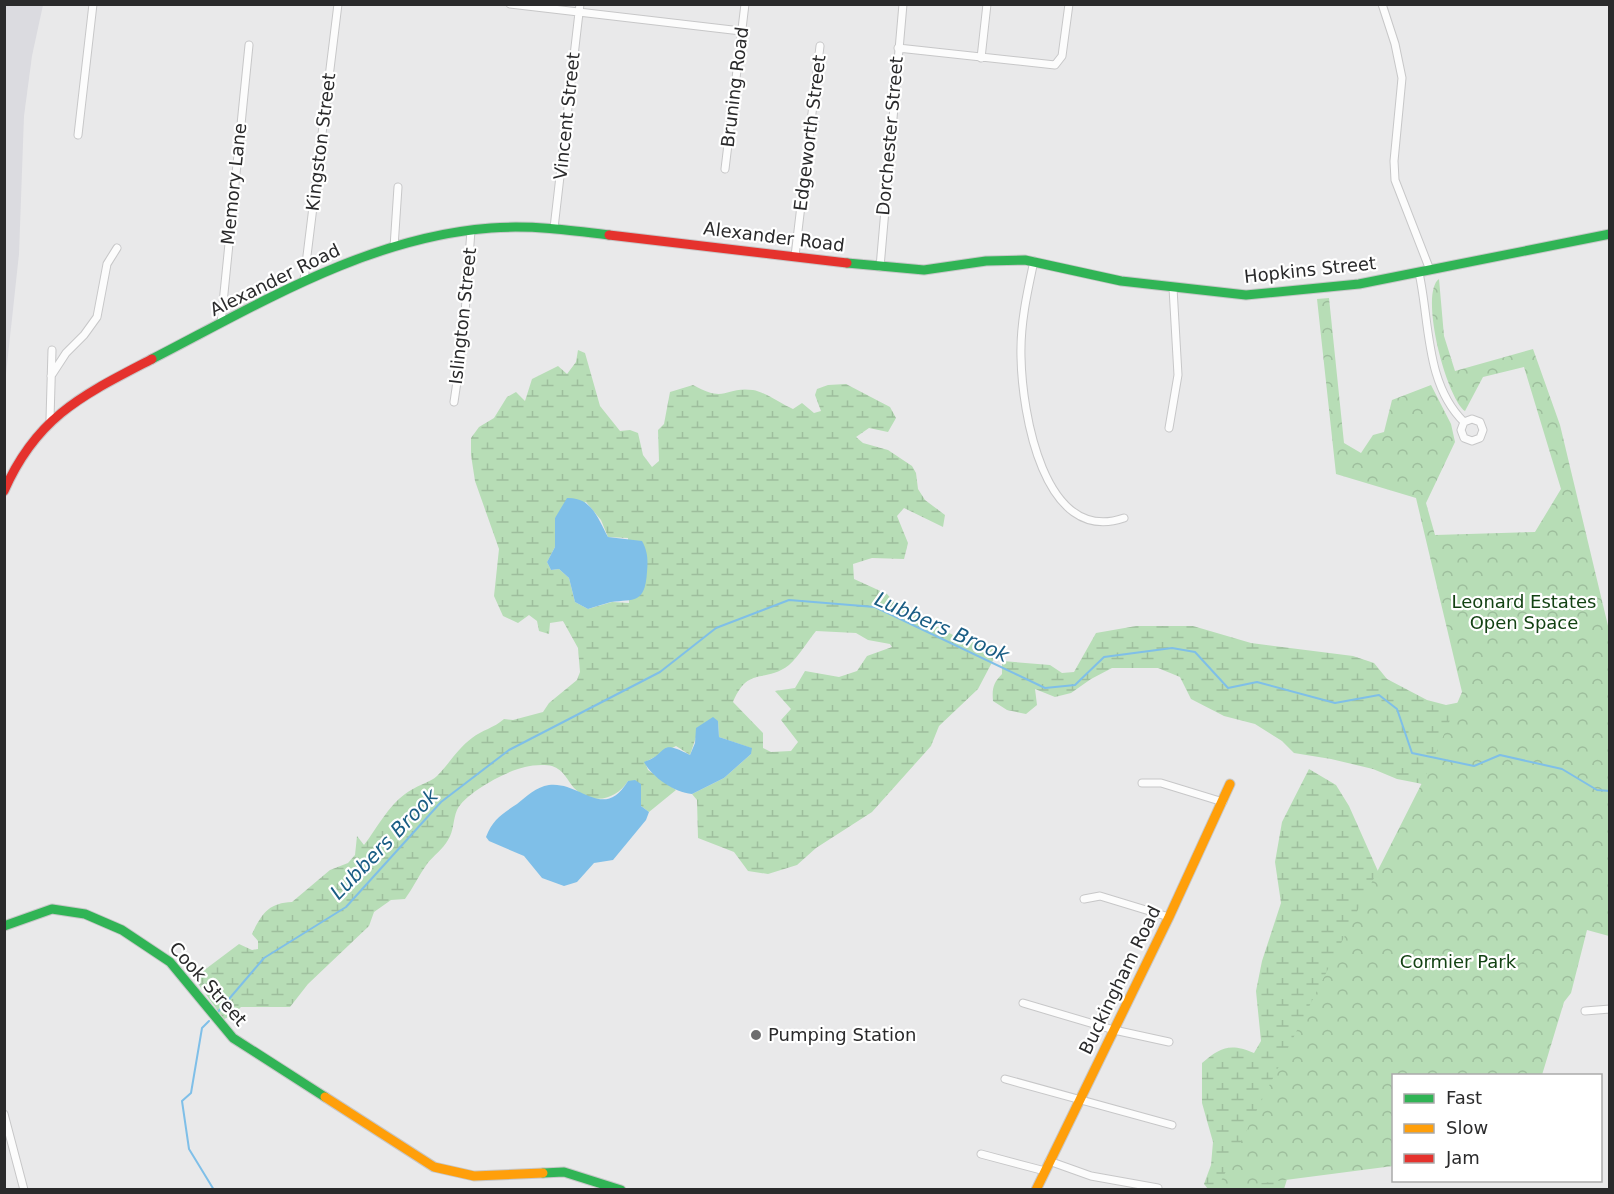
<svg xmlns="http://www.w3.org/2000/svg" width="1614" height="1194" viewBox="0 0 1614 1194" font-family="'DejaVu Sans',sans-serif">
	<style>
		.built { fill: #dbdbe0 }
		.wetland { fill: url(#wetland-marsh); fill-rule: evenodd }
		.park { fill: url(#park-crowns) }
		.water { fill: #7fbfe8 }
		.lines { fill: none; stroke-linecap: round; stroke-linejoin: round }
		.stream { stroke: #7fbfe8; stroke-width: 2 }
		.street-casing { stroke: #c7c7c8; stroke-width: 9 }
		.fast-casing { stroke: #c7c7c8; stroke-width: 11 }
		.slow-casing { stroke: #c7c7c8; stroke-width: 11 }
		.jam-casing { stroke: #c7c7c8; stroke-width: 11 }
		.street { stroke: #fcfcfc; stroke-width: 7 }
		.fast { stroke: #30b455; stroke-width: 9 }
		.slow { stroke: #ff9f0a; stroke-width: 9 }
		.jam { stroke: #e5322d; stroke-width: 9 }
		.poi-dot { fill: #6d6d6e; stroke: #fff; stroke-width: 2 }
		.labels { text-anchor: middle; stroke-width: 4.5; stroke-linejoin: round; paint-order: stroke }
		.street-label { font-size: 18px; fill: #2a2a2b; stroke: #fff }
		.park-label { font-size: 18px; fill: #134213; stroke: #fff }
		.poi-label { font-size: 18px; fill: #2a2a2b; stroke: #fff; text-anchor: start }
		.water-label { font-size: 20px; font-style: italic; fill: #195d84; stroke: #fff }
	</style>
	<defs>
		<pattern id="wetland-marsh" width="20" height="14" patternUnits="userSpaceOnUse" patternTransform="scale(1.5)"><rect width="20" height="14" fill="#b7ddb6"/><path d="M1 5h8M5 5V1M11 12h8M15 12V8" fill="none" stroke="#9ebe9d"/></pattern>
		<pattern id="park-crowns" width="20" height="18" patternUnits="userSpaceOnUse" patternTransform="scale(1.5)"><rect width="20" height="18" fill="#b7ddb6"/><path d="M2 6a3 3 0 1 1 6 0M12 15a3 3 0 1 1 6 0" fill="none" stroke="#9ebe9d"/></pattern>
	</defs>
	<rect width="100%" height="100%" fill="#e9e9ea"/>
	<!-- built -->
	<path class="built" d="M 5,4 L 43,5 L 32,56 L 24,116 L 19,254 L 5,383 Z"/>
	<!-- wetland -->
	<path class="wetland" d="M 578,350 L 585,353 L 600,406 L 620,431 L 630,430 L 638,433 L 643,455 L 652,467 L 659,461 L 658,430 L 664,424 L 670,392 L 693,385 C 727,404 724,386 753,390 C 765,392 781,404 793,409 L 802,403 L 814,413 L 821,411 L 815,395 L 817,389 L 828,385 L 846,384 L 890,407 L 896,418 L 888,432 L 869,428 L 856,437 L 863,443 L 888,450 L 912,466 L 916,473 L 918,489 L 925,500 L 945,515 L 943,527 L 904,508 L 897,516 L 908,543 L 904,559 L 872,558 L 853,564 L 854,579 L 887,594 L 895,603 L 917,611 L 924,620 L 953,635 L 998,651 L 978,689 L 939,726 L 931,746 L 872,812 L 816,848 L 797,865 L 768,874 L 748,871 L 734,852 L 698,838 L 697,800 L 692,794 L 724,778 L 751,754 L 751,748 L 719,737 L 718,721 L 697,734 L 690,755 L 676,746 L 645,762 L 648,770 L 676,790 L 649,812 L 641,806 L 641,790 L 628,781 C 616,800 592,806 574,788 C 567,780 564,770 552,766 C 545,764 532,765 525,767 C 506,771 465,793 457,810 C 453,819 454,831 448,840 C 443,849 433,856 427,864 C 419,875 413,888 405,899 L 391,900 L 374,912 L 369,926 L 308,984 L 290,1007 L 241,1007 L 232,1016 L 224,1019 L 196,981 L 199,974 L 239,944 L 252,950 L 258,949 L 258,941 L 252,934 C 262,913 269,903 292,902 L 330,870 L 348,863 L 355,855 L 357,836 L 364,845 C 377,828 388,806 405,794 C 415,786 431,782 437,776 C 450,763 457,749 472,738 C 482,730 494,728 504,719 L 513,720 L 543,712 L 549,703 L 577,680 L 580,672 L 578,648 L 563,621 L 550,623 L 549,634 L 539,631 L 537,621 L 529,615 L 518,623 L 503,616 L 494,596 L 499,549 L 475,481 L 471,455 L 471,438 L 479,427 L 494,418 L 507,397 L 516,392 L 525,401 L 532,379 L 558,366 L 567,374 L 576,362 ZM 586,502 L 601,520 L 608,537 L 628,538 L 629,603 L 612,602 L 588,609 L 575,602 L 569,578 L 559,569 L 551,570 L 547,562 L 555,547 L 555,518 ZM 816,631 L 856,633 L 868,640 L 890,644 L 892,647 L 867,656 L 857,671 L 839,677 L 805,671 L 795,688 L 775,691 L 791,709 L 781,720 L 798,742 L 791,751 L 771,752 L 763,748 L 763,733 L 733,702 C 748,665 765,684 789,665 C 799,656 807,642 816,631 Z
		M 1136,626 L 1193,626 L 1251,643 L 1353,656 L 1374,663 L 1387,679 L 1427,700 L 1446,705 L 1461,702 L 1443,788 L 1397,779 L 1373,769 L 1331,759 L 1294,753 L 1282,741 L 1255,724 L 1224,716 L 1191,699 L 1180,677 L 1158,668 L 1112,668 L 1091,679 L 1071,693 L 1055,697 L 1035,689 L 1037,705 L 1026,714 L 1007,710 L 993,701 C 992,689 993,683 1002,674 L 1002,661 L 1050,665 L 1062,673 L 1074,672 L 1096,633 Z
		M 1309,769 L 1336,785 L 1349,806 L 1381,878 L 1284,1189 L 1208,1189 L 1204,1184 L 1211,1165 L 1213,1142 L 1202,1103 L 1202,1063 C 1221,1047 1230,1043 1254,1053 L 1261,1041 L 1256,991 L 1262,961 L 1281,903 L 1275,862 L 1282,822 Z"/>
	<!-- park -->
	<path class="park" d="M 1439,279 L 1444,336 L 1455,371 L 1533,349 L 1560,425 L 1609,630 L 1609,936 L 1587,930 L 1571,993 L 1564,1002 L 1542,1075 L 1394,1076 L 1393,1166 L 1217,1189 L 1430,767 L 1462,692 L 1416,498 L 1336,474 L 1317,299 L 1329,298 L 1344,443 L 1361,453 L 1373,435 L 1384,432 L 1392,400 L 1431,385 L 1451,424 L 1455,442 L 1426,503 L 1435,535 L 1535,532 L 1561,489 L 1524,367 L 1483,377 L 1465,411 C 1446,397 1419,293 1439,279 Z"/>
	<!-- water -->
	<path class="water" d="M 567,498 C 592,497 598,519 608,537 L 642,541 C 648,552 648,560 647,572 C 645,604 634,599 611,602 C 603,604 595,607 588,609 L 575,602 L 569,578 L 559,569 L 551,570 L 547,562 L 555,547 L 555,518 Z
		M 713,717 L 718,721 L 719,737 L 752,748 L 751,754 L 724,778 L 692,794 C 674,792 653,778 644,762 C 670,753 657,738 690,755 L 695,743 L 696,728 Z
		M 635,780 L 641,784 L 641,806 L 649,812 L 646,820 L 613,860 L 594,863 L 577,882 L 564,886 L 542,878 L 524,856 L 489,841 L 486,837 C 493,819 502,814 517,804 C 527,796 536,787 549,785 C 581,781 603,822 628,781 Z"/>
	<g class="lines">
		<!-- stream -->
		<path class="stream" d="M 217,1013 L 264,958 L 346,907 L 441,802 L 509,750 L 660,672 L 716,628 L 789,600 L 875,607 L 1045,688 L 1075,685 L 1104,657 L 1172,648 L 1195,652 L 1228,688 L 1257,682 L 1335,703 L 1379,695 L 1397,709 L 1412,753 L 1474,766 L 1500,755 L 1562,769 L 1597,790 L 1610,791
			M 209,1021 L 202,1028 L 191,1093 L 182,1101 L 189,1149 L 214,1190"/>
		<!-- street casing -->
		<g class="street-casing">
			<path id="street" d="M 510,4 L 741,31
				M 1382,4 L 1395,44 L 1402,78 L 1394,161 L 1395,180 L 1430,270
				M 898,48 L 1055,65 L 1062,56 L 1069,4
				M 981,58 L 987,4
				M 78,135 L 93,4
				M 725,169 L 745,4
				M 554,228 L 580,4
				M 394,247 L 398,187
				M 795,256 L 820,46
				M 1034,261 C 1027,293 1020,325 1021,357 C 1022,411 1043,546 1124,518
				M 880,267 L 903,4
				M 1419,273 C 1430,322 1425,384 1464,422 L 1472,419 L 1480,422 L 1483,430 L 1480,438 L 1472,441 L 1464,438 L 1461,430 L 1464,422
				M 304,280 L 338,4
				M 221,323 L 249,45
				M 51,376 L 66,353 L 84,335 L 97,317 L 107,264 L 117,248
				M 454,402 L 463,341 L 471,230
				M 50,419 L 52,350
				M 1169,428 L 1178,375 L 1173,288
				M 1142,783 L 1161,783 L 1223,802
				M 1084,899 L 1100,896 L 1169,917
				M 1023,1003 L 1114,1030 L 1169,1042
				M 1585,1011 L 1610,1009
				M 1005,1079 L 1172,1125
				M 4,1114 L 24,1190
				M 981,1154 L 1045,1171
				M 1049,1161 L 1091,1176 L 1158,1188"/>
		</g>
		<!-- fast casing -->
		<g class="fast-casing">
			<path id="fast" d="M 847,263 L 924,270 L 986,261 L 1025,260 L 1121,281 L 1246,295 L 1359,284 L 1610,234
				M 152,359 C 259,304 368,237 491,228 C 530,225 570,230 609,235
				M 4,926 L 52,909 L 85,914 L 122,930 L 170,962 L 233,1038 L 325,1097
				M 543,1173 L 564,1172 L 621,1190"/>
		</g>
		<!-- slow casing -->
		<g class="slow-casing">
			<path id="slow" d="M 325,1097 L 434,1167 L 474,1176 L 543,1173
				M 1036,1190 L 1169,917 L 1230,784"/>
		</g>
		<!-- jam casing -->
		<g class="jam-casing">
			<path id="jam" d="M 609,235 L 847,263
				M 4,491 C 37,416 83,395 152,359"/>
		</g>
		<!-- street -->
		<use href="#street" class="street"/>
		<!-- fast -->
		<use href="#fast" class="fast"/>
		<!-- slow -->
		<use href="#slow" class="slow"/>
		<!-- jam -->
		<use href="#jam" class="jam"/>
	</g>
	<!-- markers -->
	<circle class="poi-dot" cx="756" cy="1035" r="6"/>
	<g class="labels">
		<!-- street labels -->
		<g class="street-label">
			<text transform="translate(735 87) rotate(-83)" y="6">Bruning Road</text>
			<text transform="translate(567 116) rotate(-84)" y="6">Vincent Street</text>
			<text transform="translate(810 133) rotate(-83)" y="6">Edgeworth Street</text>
			<text transform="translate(890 136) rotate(-85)" y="6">Dorchester Street</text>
			<text transform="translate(321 142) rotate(-83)" y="6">Kingston Street</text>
			<text transform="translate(234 184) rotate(-84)" y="6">Memory Lane</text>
			<text transform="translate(774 237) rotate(7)" y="6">Alexander Road</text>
			<text transform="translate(1310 270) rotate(-6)" y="6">Hopkins Street</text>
			<text transform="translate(275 280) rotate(-26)" y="6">Alexander Road</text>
			<text transform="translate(463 316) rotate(-84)" y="6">Islington Street</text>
			<text transform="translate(1120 980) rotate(-64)" y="6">Buckingham Road</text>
			<text transform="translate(208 984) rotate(48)" y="6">Cook Street</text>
		</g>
		<!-- park labels -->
		<g class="park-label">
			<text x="1524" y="608">Leonard Estates<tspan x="1524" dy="21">Open Space</tspan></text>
			<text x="1458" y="968">Cormier Park</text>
		</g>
		<!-- poi labels -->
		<g class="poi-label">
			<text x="768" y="1041">Pumping Station</text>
		</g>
		<!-- water labels -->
		<g class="water-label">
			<text transform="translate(942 627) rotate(24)" y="7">Lubbers Brook</text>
			<text transform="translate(384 844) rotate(-46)" y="7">Lubbers Brook</text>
		</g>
	</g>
	<!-- border -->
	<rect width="1614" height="1194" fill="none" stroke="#2a2a2b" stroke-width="12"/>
	<!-- legend -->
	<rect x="1392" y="1074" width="210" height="108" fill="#ffffff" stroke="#aaaaaa" stroke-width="1.5"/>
	<rect x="1404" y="1094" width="30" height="9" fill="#30b455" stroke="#aaaaaa" stroke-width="1.5"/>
	<text x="1446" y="1104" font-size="18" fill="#2a2a2b">Fast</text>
	<rect x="1404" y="1124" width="30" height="9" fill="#ff9f0a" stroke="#aaaaaa" stroke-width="1.5"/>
	<text x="1446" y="1134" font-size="18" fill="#2a2a2b">Slow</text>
	<rect x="1404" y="1154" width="30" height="9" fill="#e5322d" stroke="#aaaaaa" stroke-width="1.5"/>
	<text x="1446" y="1164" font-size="18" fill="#2a2a2b">Jam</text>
</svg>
